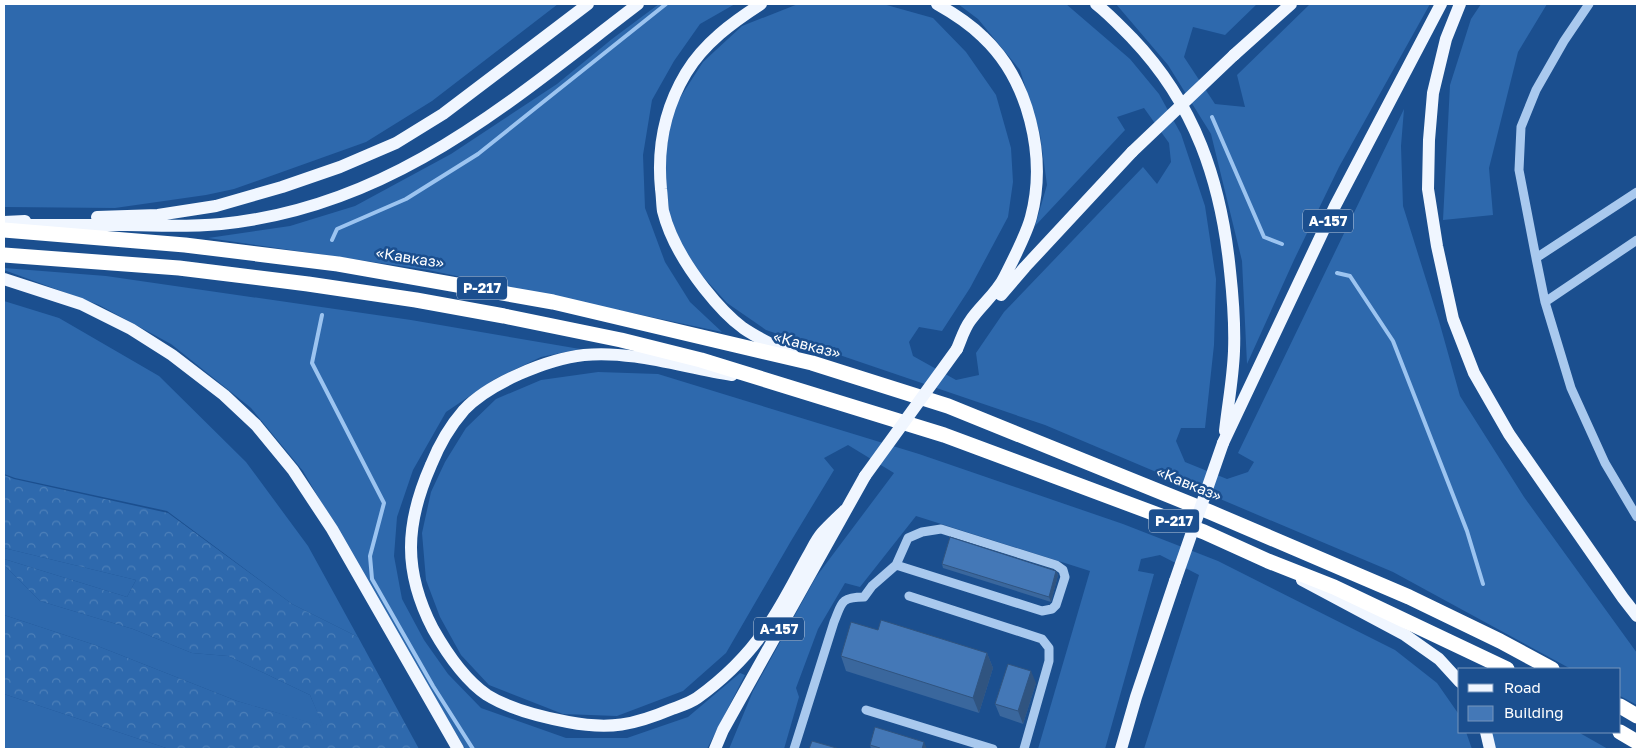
<svg xmlns="http://www.w3.org/2000/svg" width="1641" height="753" viewBox="0 0 1641 753" font-family="'Golos Text',sans-serif">
	<style>
		.grass { fill: #2e69ad }
		.forest { fill: url(#forest-crowns) }
		.lines { fill: none; stroke-linecap: round; stroke-linejoin: round }
		.stream { stroke: #9cc4f0; stroke-width: 4 }
		.minor { stroke: #a9c9ee; stroke-width: 9 }
		.major { stroke: #f0f6ff; stroke-width: 12 }
		.highway { stroke: #fff; stroke-width: 15 }
		.major-bridge { stroke: #f0f6ff; stroke-width: 12 }
		.wall { fill: #3a679d }
		.shaded-wall { fill: #305480 }
		.building { fill: #4478b7; stroke: #305480 }
		.labels { text-anchor: middle; stroke-width: 5; stroke-linejoin: round; paint-order: stroke }
		.shield { fill: #1b4f8f; stroke: #bbcadd; stroke-width: 1 }
		.shield-label { font-size: 14px; font-weight: bold; fill: #fff }
		.street-label { font-size: 15px; fill: #fff; stroke: #1b4f8f }
	</style>
	<defs>
		<pattern id="forest-crowns" width="20" height="18" patternUnits="userSpaceOnUse" patternTransform="scale(1.25)"><rect width="20" height="18" fill="#2e69ad"/><path d="M2 6a3 3 0 1 1 6 0M12 15a3 3 0 1 1 6 0" fill="none" stroke="#4d80b9"/></pattern>
	</defs>
	<rect width="100%" height="100%" fill="#1b4f8f"/>
	<!-- grass -->
	<path class="grass" d="M 4,4 L 558,4 L 432,101 L 366,142 L 234,189 L 206,195 L 115,208 L 4,207 Z
		M 659,4 L 735,4 L 700,24 L 674,61 L 652,100 L 643,155 L 645,208 L 665,262 L 690,302 L 722,332 L 428,270 L 208,238 L 290,226 L 355,206 L 451,154 L 557,84 L 612,39 Z
		M 798,4 L 883,4 L 933,18 L 966,52 L 996,95 L 1011,148 L 1013,182 L 1008,217 L 970,288 L 942,331 L 919,327 L 909,342 L 913,356 L 956,380 L 979,375 L 976,353 L 1004,312 L 1143,167 L 1157,184 L 1171,162 L 1169,143 L 1144,108 L 1117,117 L 1125,130 L 1035,226 L 1047,185 L 1040,134 L 1020,70 L 978,19 L 958,4 L 1066,4 L 1130,59 L 1159,94 L 1181,134 L 1205,206 L 1216,279 L 1214,345 L 1205,428 L 1181,428 L 1176,441 L 1185,462 L 1227,479 L 1248,472 L 1254,462 L 1238,453 L 1404,109 L 1401,146 L 1403,206 L 1439,321 L 1460,396 L 1524,497 L 1637,653 L 1637,705 L 1620,696 L 1620,669 L 1571,669 L 1393,572 L 1045,425 L 766,330 L 727,303 L 687,259 L 669,213 L 664,160 L 674,107 L 703,62 L 742,26 Z
		M 1116,4 L 1257,4 L 1225,35 L 1193,27 L 1184,57 L 1215,104 L 1245,107 L 1237,75 L 1310,4 L 1430,4 L 1339,167 L 1294,260 L 1247,364 L 1242,261 L 1211,134 L 1168,65 Z
		M 1481,4 L 1547,4 L 1518,52 L 1489,168 L 1493,215 L 1443,220 L 1450,85 L 1471,19 Z
		M 4,268 L 106,276 L 411,320 L 580,349 L 541,357 L 495,379 L 446,412 L 413,470 L 397,517 L 394,556 L 402,599 L 424,640 L 448,674 L 481,708 L 566,738 L 627,738 L 688,717 L 740,673 L 745,675 L 707,749 L 465,749 L 303,471 L 251,408 L 171,344 L 99,305 L 4,270 Z
		M 4,301 L 59,318 L 159,376 L 246,462 L 308,546 L 358,637 L 292,604 L 167,511 L 15,478 L 4,474 Z
		M 598,372 L 658,374 L 919,454 L 1123,524 L 1218,561 L 1395,650 L 1437,683 L 1460,716 L 1460,732 L 1466,732 L 1472,749 L 1144,749 L 1199,575 L 1160,555 L 1141,559 L 1138,571 L 1154,574 L 1105,749 L 1038,749 L 1090,571 L 916,516 L 860,587 L 845,583 L 818,629 L 796,688 L 799,697 L 784,749 L 729,749 L 753,691 L 816,577 L 894,473 L 848,445 L 824,458 L 834,470 L 791,541 L 726,653 L 683,691 L 617,716 L 563,714 L 489,685 L 461,655 L 440,617 L 426,580 L 422,533 L 431,492 L 445,462 L 466,428 L 496,399 L 541,380 Z
		M 4,548 L 136,580 L 127,597 L 4,559 Z
		M 4,565 L 40,601 L 133,629 L 192,653 L 228,656 L 310,695 L 324,727 L 237,701 L 95,645 L 4,615 Z
		M 4,694 L 169,749 L 4,749 Z
		M 1491,732 L 1578,732 L 1608,749 L 1496,749 Z"/>
	<!-- forest -->
	<path class="forest" d="M 4,475 L 14,479 L 168,513 L 292,604 L 358,637 L 419,749 L 169,749 L 4,694 L 4,615 L 95,645 L 237,701 L 323,726 L 310,695 L 228,656 L 192,653 L 133,629 L 40,601 L 4,565 L 4,559 L 127,597 L 136,580 L 4,548 Z"/>
	<g class="lines">
		<!-- stream -->
		<path class="stream" d="M 1212,117 L 1264,237 L 1282,244
			M 332,240 L 337,229 L 406,199 L 478,154 L 666,4
			M 1337,273 L 1350,276 L 1393,341 L 1467,531 L 1483,584
			M 322,315 L 312,363 L 384,503 L 370,556 L 372,579 L 433,686 L 473,749"/>
		<!-- minor -->
		<path class="minor" d="M 1637,192 L 1536,258 L 1545,302 L 1571,388 L 1605,463 L 1637,517
			M 1536,258 L 1519,170 L 1521,127 L 1536,90 L 1564,41 L 1589,4
			M 1545,302 L 1637,240
			M 909,596 L 1042,639 L 1049,648 L 1049,661 L 1024,749
			M 866,710 L 993,749
			M 794,749 L 834,622 C 842,603 840,597 864,597 L 872,586 L 896,565 L 908,538 L 922,532 L 941,529 L 1056,565 L 1063,570 L 1065,577 L 1056,605 L 1052,609 L 1042,611 L 896,565"/>
		<!-- major -->
		<path class="major" d="M 761,4 C 733,22 704,43 686,73 C 665,108 657,148 661,189 C 662,196 662,204 663,211 C 670,239 686,265 704,288 C 715,302 728,317 743,328 C 759,339 777,347 793,355
			M 937,4 C 953,13 970,24 983,37 C 1029,80 1047,157 1031,217 C 1027,233 1013,260 1005,276 C 997,293 980,306 970,321 C 964,329 961,340 957,349
			M 1096,4 C 1109,14 1120,26 1132,38 C 1195,104 1221,181 1230,271 C 1233,298 1235,325 1234,351 C 1233,378 1228,404 1225,431
			M 1460,4 L 1446,39 L 1433,93 L 1429,140 L 1428,189 L 1437,246 L 1453,319 L 1474,373 L 1509,434 L 1623,598 L 1637,616
			M 1234,55 L 1291,4
			M 97,217 L 158,215 L 216,206 L 282,187 L 340,167 L 396,143 L 443,114 L 588,4
			M 4,222 L 25,221
			M 17,225 C 54,225 90,225 127,225 C 158,226 190,227 221,224 C 392,207 508,103 638,4
			M 4,279 L 81,304 L 131,329 L 172,355 L 224,395 L 256,425 L 293,470 L 332,529 L 458,749
			M 1001,295 L 1025,267 L 1132,152
			M 732,375 C 685,368 632,350 584,355 C 548,359 489,383 464,410 C 450,426 439,445 431,465 C 405,524 403,571 433,629 C 446,652 465,680 487,695 C 511,710 541,717 568,722 C 610,730 634,725 672,709 C 680,706 690,703 697,698 C 722,680 747,656 765,630 C 781,608 794,581 808,556 C 812,549 816,540 822,533 C 829,525 837,518 845,510
			M 1223,443 L 1335,206 L 1441,4
			M 1302,580 L 1405,635 L 1439,659 L 1460,682
			M 1486,732 L 1490,749
			M 715,749 L 723,730 L 865,476
			M 1121,749 L 1136,697 L 1175,581"/>
		<!-- highway -->
		<path class="highway" d="M 4,230 L 185,245 L 338,264 L 553,302 L 812,363 L 948,406 L 1210,512 L 1409,597 L 1500,641 L 1552,669
			M 4,255 L 179,268 L 308,284 L 416,300 L 504,316 L 621,340 L 701,360 L 944,435 L 1204,532 L 1268,561 L 1334,587 L 1507,669
			M 1620,706 L 1637,716
			M 1620,732 L 1637,742"/>
		<!-- major-bridge -->
		<path class="major-bridge" d="M 1132,152 L 1234,55
			M 865,476 L 957,349
			M 1175,581 L 1223,443"/>
	</g>
	<!-- wall -->
	<path class="wall" d="M 942,564 L 1056,571 L 1058,575 L 1051,602 L 943,568 Z
		M 878,630 L 987,653 L 993,668 L 979,713 L 846,671 L 841,656 Z
		M 1036,683 L 1023,724 L 1000,716 L 995,704 Z
		M 870,745 L 927,749 L 871,749 Z"/>
	<!-- shaded-wall -->
	<path class="shaded-wall" d="M 1056,571 L 1058,575 L 1051,602 L 1049,597 Z
		M 987,653 L 993,668 L 979,713 L 973,698 Z
		M 1031,671 L 1036,683 L 1023,724 L 1018,711 Z
		M 924,742 L 927,749 L 922,749 Z"/>
	<!-- building -->
	<path class="building" d="M 950,537 L 1056,571 L 1049,597 L 942,564 Z
		M 881,620 L 987,653 L 973,698 L 841,656 L 851,622 L 878,630 Z
		M 1008,664 L 1031,671 L 1018,711 L 995,704 Z
		M 875,727 L 924,742 L 922,749 L 880,749 L 880,748 L 870,745 Z
		M 812,741 L 840,749 L 809,749 Z"/>
	<g class="labels">
		<!-- shield labels -->
		<g class="shield">
			<rect x="1303" y="209.5" width="50" height="23" rx="4"/>
			<rect x="457" y="276.5" width="50" height="23" rx="4"/>
			<rect x="1149" y="509.5" width="50" height="23" rx="4"/>
			<rect x="754" y="617.5" width="50" height="23" rx="4"/>
		</g>
		<g class="shield-label">
			<text x="1328" y="226">А-157</text>
			<text x="482" y="293">Р-217</text>
			<text x="1174" y="526">Р-217</text>
			<text x="779" y="634">А-157</text>
		</g>
		<!-- street labels -->
		<g class="street-label">
			<text transform="translate(410 258) rotate(9)" y="5">«Кавказ»</text>
			<text transform="translate(807 345) rotate(15)" y="5">«Кавказ»</text>
			<text transform="translate(1189 484) rotate(22)" y="5">«Кавказ»</text>
		</g>
	</g>
	<!-- border -->
	<rect width="1641" height="753" fill="none" stroke="#ffffff" stroke-width="10"/>
	<!-- legend -->
	<rect x="1458" y="668" width="162" height="65" fill="#1b4f8f" stroke="#7695bc"/>
	<rect x="1468" y="684" width="25" height="8" fill="#f0f6ff" stroke="#7695bc"/>
	<text x="1504" y="693" font-size="15" fill="#ffffff">Road</text>
	<rect x="1468" y="706" width="25" height="15" fill="#4478b7" stroke="#7695bc"/>
	<text x="1504" y="718" font-size="15" fill="#ffffff">Building</text>
</svg>
